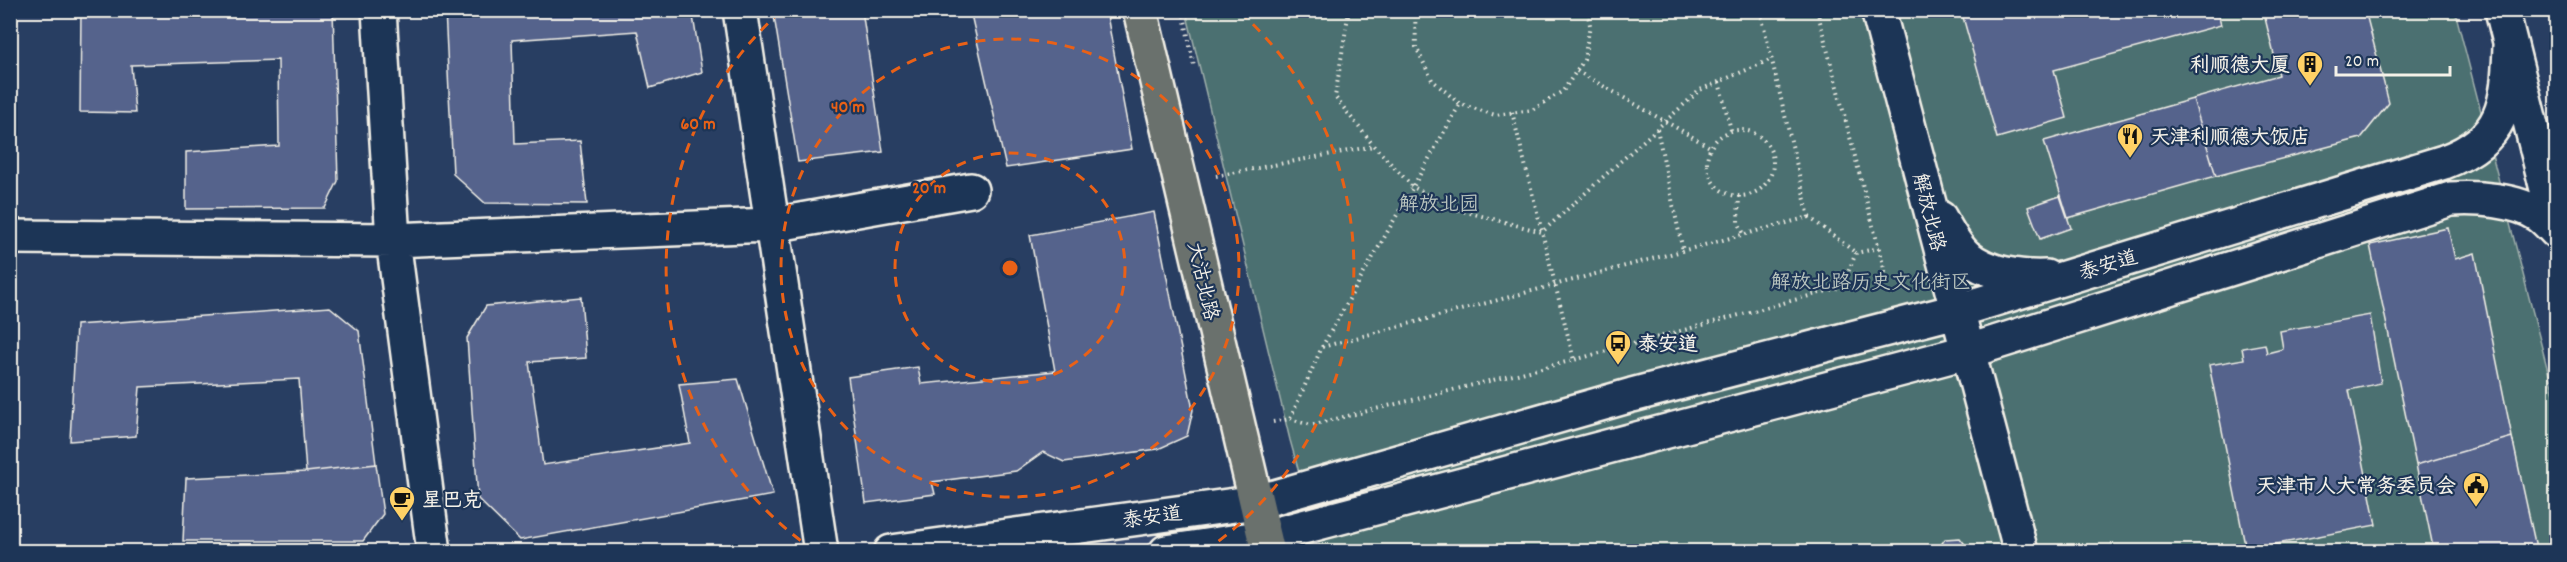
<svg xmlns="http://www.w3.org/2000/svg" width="2567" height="562" viewBox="0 0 2567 562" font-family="Dekko,'LXGW WenKai TC',sans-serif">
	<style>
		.built { fill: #36496f }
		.green { fill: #4c7071; stroke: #a0b0ac; stroke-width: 1.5 }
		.building { fill: #55648c; stroke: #f4f1e8; stroke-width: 1.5 }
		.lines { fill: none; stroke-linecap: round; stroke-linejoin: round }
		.minor-casing { stroke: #f4f1e8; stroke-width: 38 }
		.major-casing { stroke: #f4f1e8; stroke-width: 38 }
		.path { stroke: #f4f1e8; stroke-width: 4; stroke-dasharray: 1.5 4.5; stroke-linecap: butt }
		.minor { stroke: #1d3557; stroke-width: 33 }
		.major { stroke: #6a716d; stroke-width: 33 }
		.ring { fill: none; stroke: #e96117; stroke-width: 3; stroke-dasharray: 10 8 }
		.labels { text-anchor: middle; stroke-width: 4.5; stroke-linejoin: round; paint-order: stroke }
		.poi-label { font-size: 20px; font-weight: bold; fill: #f4f1e8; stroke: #1d3557; text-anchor: start }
		.park-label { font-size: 20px; fill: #b9c4be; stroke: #1d3557 }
		.street-label { font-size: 20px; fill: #f4f1e8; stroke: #1d3557 }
		.centre { fill: #e96117; stroke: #1d3557; stroke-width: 3 }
		.ring-label { font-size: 18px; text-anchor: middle; font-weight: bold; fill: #e96117; stroke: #1d3557; stroke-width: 4.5; stroke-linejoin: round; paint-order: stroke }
	</style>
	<rect width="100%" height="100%" fill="#283e62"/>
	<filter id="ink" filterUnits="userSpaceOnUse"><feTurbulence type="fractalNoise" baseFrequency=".0167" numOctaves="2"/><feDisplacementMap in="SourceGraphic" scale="12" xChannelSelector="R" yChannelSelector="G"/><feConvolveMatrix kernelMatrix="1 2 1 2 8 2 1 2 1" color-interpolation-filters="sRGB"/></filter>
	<g filter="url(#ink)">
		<!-- built -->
		<path class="built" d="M 1248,519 L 1255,552 L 1005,552 Z"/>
		<!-- green -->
		<path class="green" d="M 1186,11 L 2455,11 L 2556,402 L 2556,551 L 1321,551 L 1290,440 Z"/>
		<!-- building -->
		<path class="building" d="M 81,10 L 333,10 L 338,181 L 325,208 L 186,209 L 186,152 L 279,146 L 278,60 L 131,65 L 135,113 L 80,112 Z
			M 445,10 L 692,10 L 702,72 L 650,88 L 637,31 L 512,40 L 515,144 L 580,141 L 587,204 L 485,203 L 453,174 Z
			M 773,10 L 862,10 L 883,152 L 798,162 Z
			M 970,10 L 1106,10 L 1132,149 L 1006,168 Z
			M 1961,10 L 2034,10 L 2034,12 L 2042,10 L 2217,10 L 2221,25 L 2054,70 L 2067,118 L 1997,138 Z
			M 2263,10 L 2365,10 L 2389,103 L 2361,138 L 2216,176 L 2193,99 L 2279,75 Z
			M 2193,99 L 2216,176 L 2068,218 L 2044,141 Z
			M 2060,196 L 2071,228 L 2040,239 L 2028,207 Z
			M 1154,212 L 1193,410 L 1187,436 L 1158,449 L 1064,462 L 1043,452 L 1016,471 L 932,482 L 935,494 L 866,503 L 848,377 L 918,367 L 921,384 L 1055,371 L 1030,235 Z
			M 2448,228 L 2455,259 L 2475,253 L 2512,437 L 2416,465 L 2370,245 Z
			M 581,297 L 586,358 L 529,362 L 543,465 L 690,443 L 679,384 L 738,379 L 773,495 L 520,540 L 478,499 L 467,338 L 486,306 Z
			M 330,307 L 359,331 L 376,464 L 306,472 L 299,379 L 140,387 L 136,436 L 70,441 L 76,325 Z
			M 2370,315 L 2381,383 L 2349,390 L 2376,525 L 2246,550 L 2209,365 L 2244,359 L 2242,348 L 2265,344 L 2267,353 L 2283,349 L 2280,331 Z
			M 2512,437 L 2537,552 L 2434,552 L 2416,465 Z
			M 376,464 L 383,514 L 363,541 L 183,541 L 186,478 L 306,472 Z
			M 1960,538 L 1971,552 L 1936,552 L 1945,539 Z"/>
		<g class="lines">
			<!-- minor casing -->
			<g class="minor-casing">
				<path id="minor" d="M 379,10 L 393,240 L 434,552
					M 740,10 L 821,552
					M 1878,10 L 2021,552
					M 2502,10 L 2556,225
					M 1940,218 C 1947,231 1955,246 1966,256 C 1987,274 2020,278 2046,277
					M 10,237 L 393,240 L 772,225 L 971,190
					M 891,552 L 1257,502 L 1632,395 L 1956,311 L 2444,162 C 2505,139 2508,104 2510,46
					M 1166,552 L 1265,537 L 1910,367 L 1966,352 L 2451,199 C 2476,197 2517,200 2539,215 C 2545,219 2551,226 2556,231"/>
			</g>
			<!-- major casing -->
			<g class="major-casing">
				<path id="major" d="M 1140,10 L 1268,552"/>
			</g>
			<!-- path -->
			<path class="path" d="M 1183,10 L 1194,67
				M 1349,10 L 1335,97 L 1374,146 L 1413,187 L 1459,210 L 1542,232 L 1700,90 L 1772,59
				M 1415,10 L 1416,47 L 1432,80 L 1460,104 L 1495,115 L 1532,110 L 1563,91 L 1584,60 L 1590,25 L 1587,10
				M 1817,10 L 1886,276
				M 1577,71 L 1710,147
				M 1719,82 L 1731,130
				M 1512,112 L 1574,360
				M 1657,129 L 1683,251
				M1707 163a33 33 0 1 1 66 0a33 33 0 1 1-66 0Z
				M 1216,176 L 1374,146
				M 1739,196 L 1738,222 L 1744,234
				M 1809,217 L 1856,253
				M 1322,347 L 1809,217 L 1760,10
				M 1290,419 L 1311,425 L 1574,360 L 1842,287 L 1856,253 L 1879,248
				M 1273,422 L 1290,419 L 1322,347 L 1460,104"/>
			<!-- minor -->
			<use href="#minor" class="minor"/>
			<!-- major -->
			<use href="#major" class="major"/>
		</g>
	</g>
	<!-- distance rings -->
	<g class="ring">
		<circle cx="1010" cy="268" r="115"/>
		<circle cx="1010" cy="268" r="229"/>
		<path d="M815 551A344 344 0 0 1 780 12M1240 12A344 344 0 0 1 1205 551"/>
	</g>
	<!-- icons -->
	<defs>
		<g id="building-pin" transform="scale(1.35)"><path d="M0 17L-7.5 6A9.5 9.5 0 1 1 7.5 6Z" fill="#ffd166" stroke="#1d3557"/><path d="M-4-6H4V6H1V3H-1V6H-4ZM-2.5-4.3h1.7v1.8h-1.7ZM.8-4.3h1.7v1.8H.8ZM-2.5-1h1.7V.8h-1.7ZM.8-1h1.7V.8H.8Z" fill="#111"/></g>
		<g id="restaurant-pin" transform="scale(1.35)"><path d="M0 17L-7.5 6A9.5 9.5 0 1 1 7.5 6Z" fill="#ffd166" stroke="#1d3557"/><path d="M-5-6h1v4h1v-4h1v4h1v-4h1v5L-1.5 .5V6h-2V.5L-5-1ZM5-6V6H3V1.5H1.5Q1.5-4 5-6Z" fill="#111"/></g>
		<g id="bus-pin" transform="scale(1.35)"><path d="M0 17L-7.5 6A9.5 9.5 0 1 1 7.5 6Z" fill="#ffd166" stroke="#1d3557"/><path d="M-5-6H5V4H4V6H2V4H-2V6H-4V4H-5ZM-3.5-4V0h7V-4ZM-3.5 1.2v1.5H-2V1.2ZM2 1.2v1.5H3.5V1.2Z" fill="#111"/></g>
		<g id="civic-pin" transform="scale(1.35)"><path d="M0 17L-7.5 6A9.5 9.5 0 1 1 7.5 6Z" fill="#ffd166" stroke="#1d3557"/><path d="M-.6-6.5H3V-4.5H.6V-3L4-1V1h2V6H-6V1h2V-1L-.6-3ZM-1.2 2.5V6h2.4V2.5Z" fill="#111"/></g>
		<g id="cafe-pin" transform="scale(1.35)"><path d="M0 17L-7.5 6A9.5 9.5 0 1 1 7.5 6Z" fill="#ffd166" stroke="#1d3557"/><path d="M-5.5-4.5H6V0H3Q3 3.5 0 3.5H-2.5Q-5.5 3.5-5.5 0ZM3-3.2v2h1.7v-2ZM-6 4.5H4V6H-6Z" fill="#111"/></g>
	</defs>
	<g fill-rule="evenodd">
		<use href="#building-pin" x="2310" y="64"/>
		<use href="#restaurant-pin" x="2130" y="136"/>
		<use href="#bus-pin" x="1618" y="343"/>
		<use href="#civic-pin" x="2476" y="485"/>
		<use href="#cafe-pin" x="402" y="499"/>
	</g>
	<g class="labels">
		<!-- poi labels -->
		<g class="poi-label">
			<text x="2290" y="71" text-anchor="end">利顺德大厦</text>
			<text x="2150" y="143">天津利顺德大饭店</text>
			<text x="1638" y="350">泰安道</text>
			<text x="2456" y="492" text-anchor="end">天津市人大常务委员会</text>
			<text x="422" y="506">星巴克</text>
		</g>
		<!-- park labels -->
		<g class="park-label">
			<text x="1439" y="210">解放北园</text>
			<text x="1871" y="288">解放北路历史文化街区</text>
		</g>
		<!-- street labels -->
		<g class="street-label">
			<text transform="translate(1930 212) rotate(76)" y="7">解放北路</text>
			<text transform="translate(2108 264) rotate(-17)" y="7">泰安道</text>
			<text transform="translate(1204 281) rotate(77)" y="7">大沽北路</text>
			<text transform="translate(1152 516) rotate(-8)" y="7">泰安道</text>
		</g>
	</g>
	<circle cx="1010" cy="268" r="9" class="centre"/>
	<g class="ring-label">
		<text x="848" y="112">40 m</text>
		<text x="698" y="129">60 m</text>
		<text x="929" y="193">20 m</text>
	</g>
	<!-- margin -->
	<rect width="2567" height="562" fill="none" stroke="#1d3557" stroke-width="36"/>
	<rect x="18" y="18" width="2531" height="526" fill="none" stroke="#f4f1e8" stroke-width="2" filter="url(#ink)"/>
	<!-- scale -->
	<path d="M2336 66v9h114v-9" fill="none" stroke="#f4f1e8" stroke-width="3"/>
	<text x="2345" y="66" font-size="18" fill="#f4f1e8" stroke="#1d3557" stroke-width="4.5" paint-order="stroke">20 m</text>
</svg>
